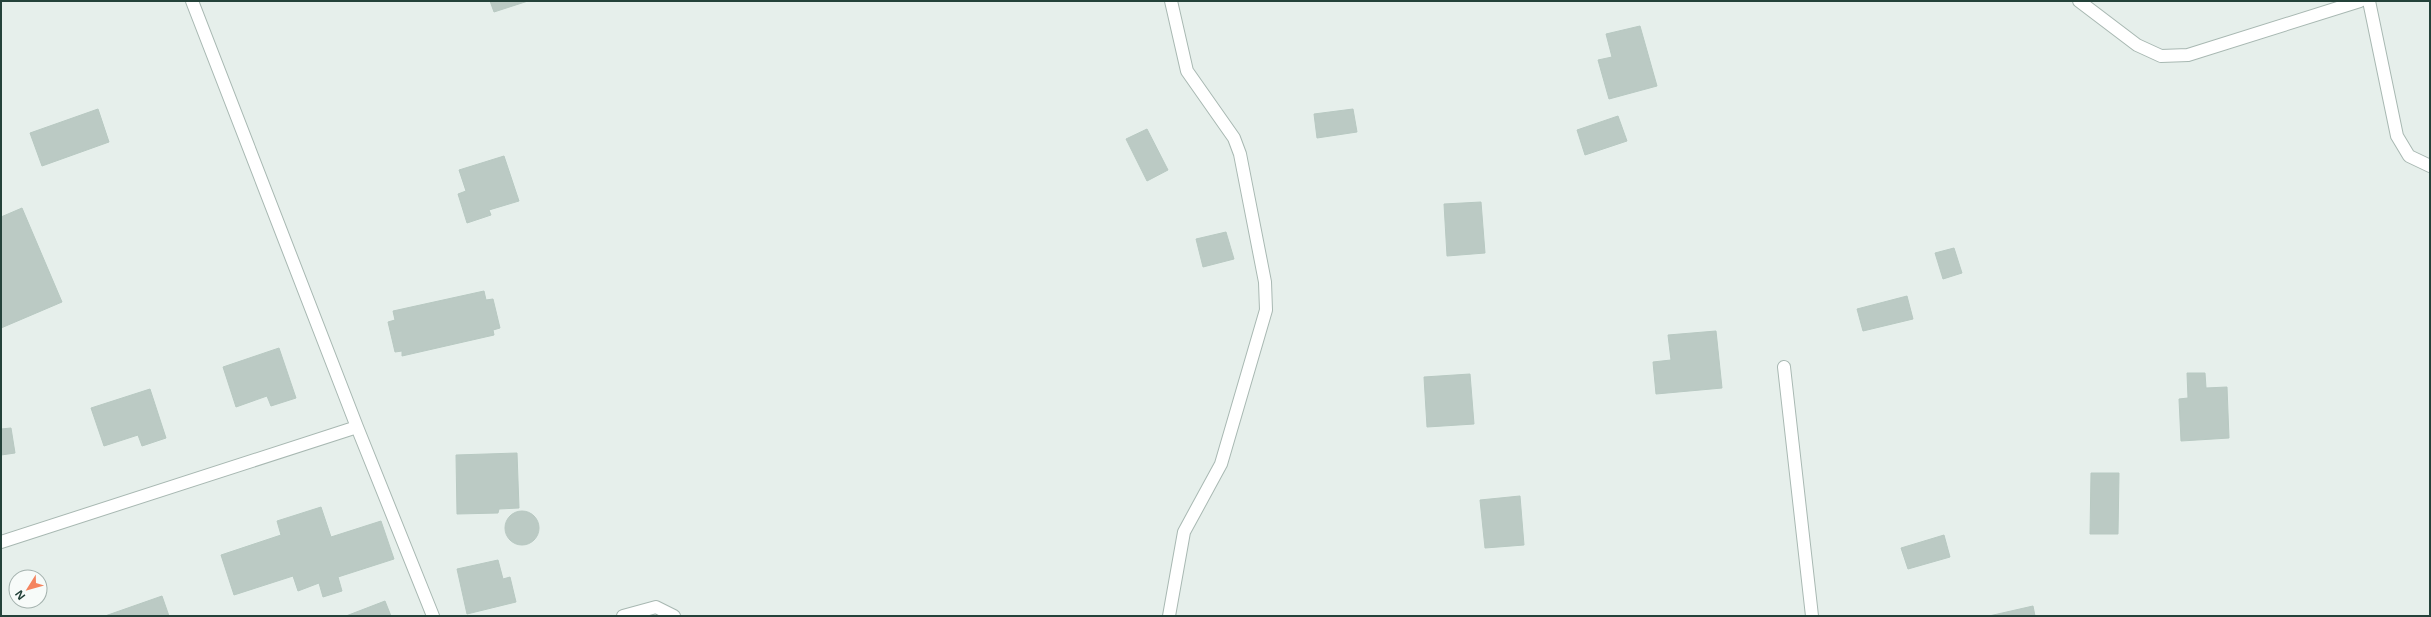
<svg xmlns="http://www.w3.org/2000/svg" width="2431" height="617" viewBox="0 0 2431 617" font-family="'Noto Sans',sans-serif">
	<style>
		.building { fill: #bbcac4; stroke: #b8c9c2 }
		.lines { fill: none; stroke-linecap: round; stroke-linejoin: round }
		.minor-casing { stroke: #a8b8b2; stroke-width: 14 }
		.minor { stroke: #fff; stroke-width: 12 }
	</style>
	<rect width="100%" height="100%" fill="#e6efeb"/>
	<!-- building -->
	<path class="building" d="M 490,1 L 528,1 L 494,12 Z
		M 1640,26 L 1657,86 L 1609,99 L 1598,60 L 1612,57 L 1606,34 Z
		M 98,109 L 109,142 L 42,166 L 30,133 Z
		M 1353,109 L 1357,132 L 1317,138 L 1314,114 Z
		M 1618,116 L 1627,141 L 1585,155 L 1577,130 Z
		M 1147,129 L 1168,170 L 1147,181 L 1126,139 Z
		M 504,156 L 519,201 L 489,210 L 491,215 L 467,223 L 458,194 L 466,191 L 459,170 Z
		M 1481,202 L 1485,253 L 1447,256 L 1444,204 Z
		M 22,208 L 62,302 L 1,328 L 1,217 Z
		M 1226,232 L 1234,259 L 1203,267 L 1196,239 Z
		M 1954,248 L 1962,273 L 1943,279 L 1935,253 Z
		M 484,291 L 486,300 L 493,299 L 500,328 L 493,330 L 494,335 L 402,356 L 402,351 L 395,352 L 388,322 L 395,320 L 393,311 Z
		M 1907,296 L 1913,319 L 1863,331 L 1857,309 Z
		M 1716,331 L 1722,388 L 1656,394 L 1653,362 L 1671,360 L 1668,335 Z
		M 279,348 L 296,398 L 271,406 L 267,396 L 236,407 L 223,367 Z
		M 2187,373 L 2205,373 L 2206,388 L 2227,387 L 2229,438 L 2181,441 L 2179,399 L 2188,398 Z
		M 1470,374 L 1474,424 L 1427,427 L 1424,377 Z
		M 150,389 L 166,438 L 142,446 L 138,435 L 104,446 L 91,408 Z
		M 11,428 L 15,453 L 1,455 L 1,429 Z
		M 517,453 L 519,508 L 499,509 L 498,513 L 457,514 L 456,455 Z
		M 2091,473 L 2119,473 L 2118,534 L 2090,534 Z
		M 1520,496 L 1524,545 L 1485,548 L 1480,500 Z
		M 321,507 L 331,537 L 381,521 L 394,559 L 338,577 L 342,591 L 323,597 L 319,583 L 298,591 L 293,576 L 234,595 L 221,555 L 281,535 L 277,521 Z
		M505 528a17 17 0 1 1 34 0a17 17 0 1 1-34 0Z
		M 1944,535 L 1950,557 L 1908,569 L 1901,548 Z
		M 498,560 L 503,579 L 510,577 L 516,602 L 467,614 L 457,569 Z
		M 162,596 L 169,616 L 105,616 Z
		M 385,601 L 391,616 L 346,616 Z
		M 2033,606 L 2035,616 L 1989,616 Z"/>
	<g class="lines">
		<!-- minor casing -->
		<g class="minor-casing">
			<path id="minor" d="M 192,1 L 357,427 L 433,616
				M 2079,1 L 2137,45 L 2161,56 L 2188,55 L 2360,1
				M 2369,1 L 2397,136 L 2409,156 L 2430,166
				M 1784,367 L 1812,616
				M 1,542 L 357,427
				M 623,616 L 656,607 L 674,616
				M 1169,616 L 1184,532 L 1221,464 L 1266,310 L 1265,282 L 1240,154 L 1234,138 L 1187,71 L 1171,1"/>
		</g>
		<!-- minor -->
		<use href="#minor" class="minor"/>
	</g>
	<!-- border -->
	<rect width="2431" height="617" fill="none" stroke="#24423a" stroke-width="4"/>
	<!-- north arrow -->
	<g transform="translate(28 589) rotate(233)"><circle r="19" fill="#f7fbf9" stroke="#a3b1ad"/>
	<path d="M0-3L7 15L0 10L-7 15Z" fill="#f4845f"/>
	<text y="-6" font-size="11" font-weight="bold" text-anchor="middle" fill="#24423a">N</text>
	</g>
</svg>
